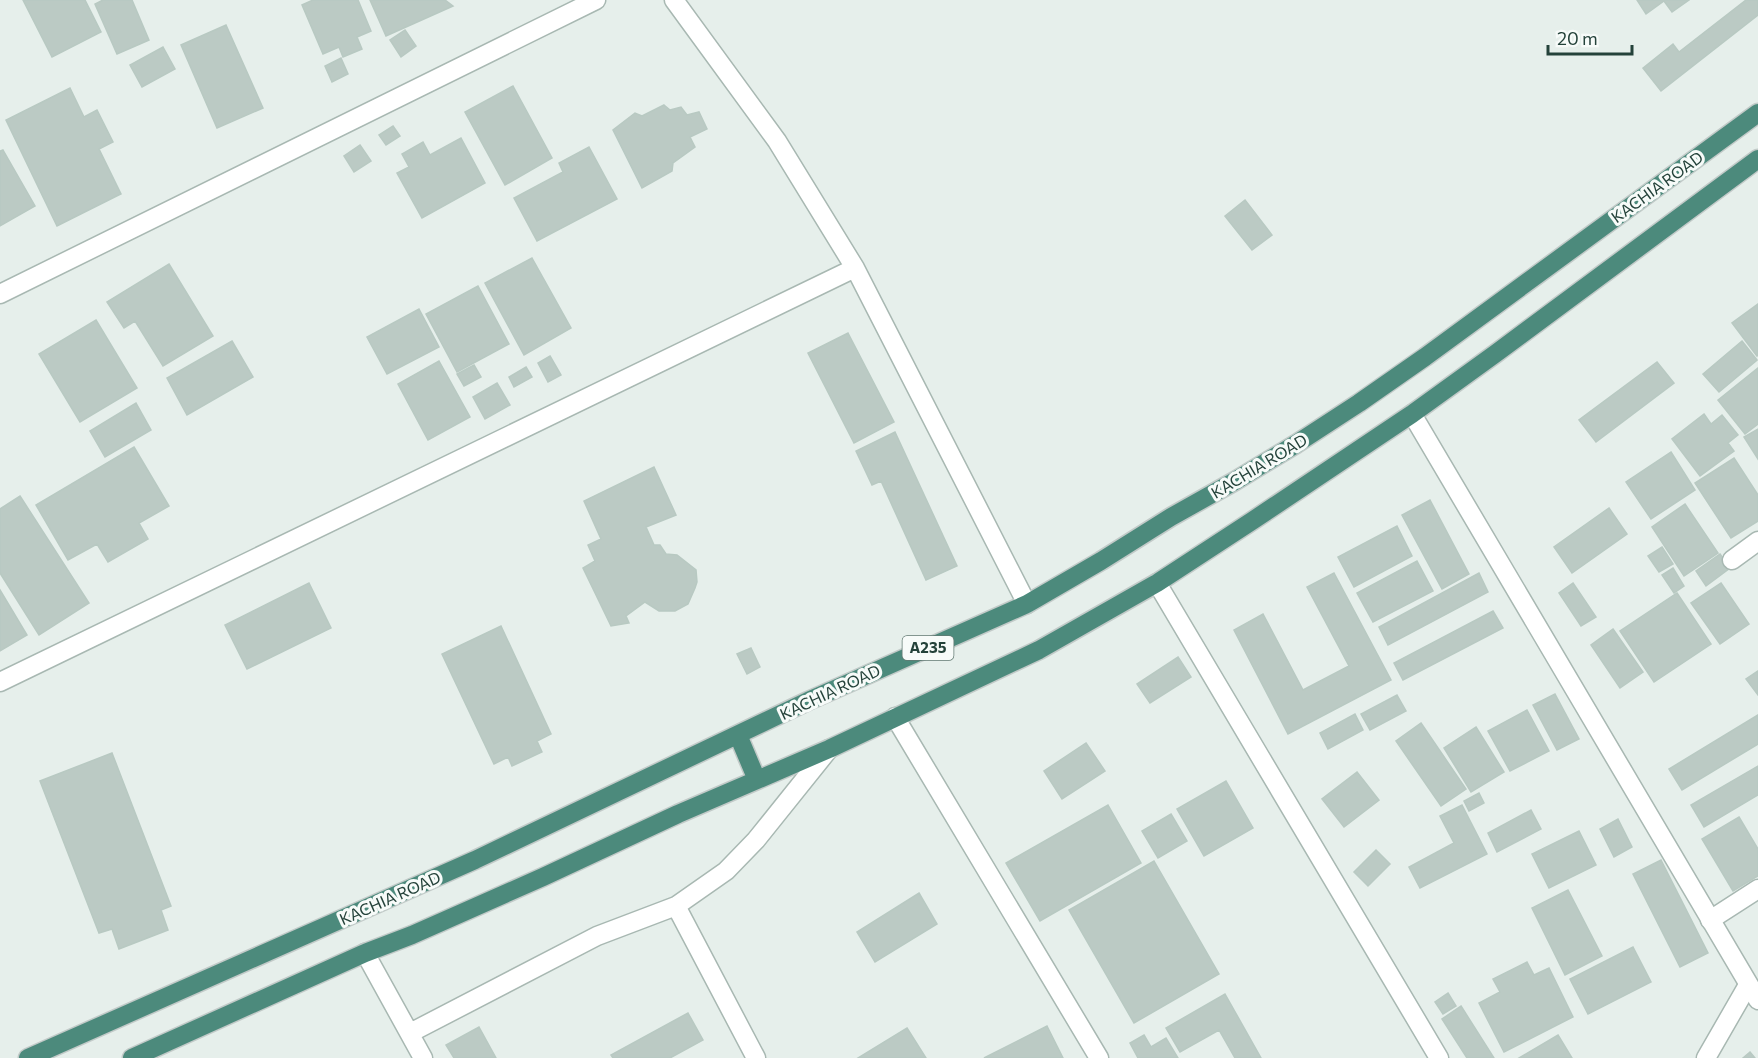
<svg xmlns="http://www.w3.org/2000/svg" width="1758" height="1058" viewBox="0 0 1758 1058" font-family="Commissioner,sans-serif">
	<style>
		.building { fill: #bbcac4; stroke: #b8c9c2; stroke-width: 1.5 }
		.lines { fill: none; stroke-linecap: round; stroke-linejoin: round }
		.minor-casing { stroke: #a8b8b2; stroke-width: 21 }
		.tertiary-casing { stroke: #a8b8b2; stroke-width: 21 }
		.trunk-casing { stroke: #c2cac8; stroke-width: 21 }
		.minor { stroke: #fff; stroke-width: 18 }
		.tertiary { stroke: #fff; stroke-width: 18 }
		.trunk { stroke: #4c8a7c; stroke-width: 18 }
		.labels { text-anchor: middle; stroke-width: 6; stroke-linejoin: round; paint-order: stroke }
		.shield { fill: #f7fbf9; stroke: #637a73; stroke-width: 1.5 }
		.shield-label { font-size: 15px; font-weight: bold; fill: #24423a }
		.street-label { font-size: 16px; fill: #24423a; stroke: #f7fbf9 }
	</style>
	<rect width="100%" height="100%" fill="#e6efeb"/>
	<!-- building -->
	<path class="building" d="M 23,0 L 85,0 L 101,32 L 52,57 Z
		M 103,0 L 132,0 L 149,40 L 117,54 L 95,4 Z
		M 313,0 L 358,0 L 371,31 L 357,37 L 362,49 L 343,57 L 339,47 L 323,54 L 302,5 Z
		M 370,0 L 445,0 L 453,6 L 386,36 Z
		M 1637,0 L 1689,0 L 1672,12 L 1664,1 L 1646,14 Z
		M 1746,0 L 1758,0 L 1758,15 L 1661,91 L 1643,68 L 1673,44 L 1679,52 Z
		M 226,25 L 263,108 L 217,128 L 181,45 Z
		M 405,30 L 416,46 L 401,57 L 390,40 Z
		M 163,47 L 175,69 L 142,87 L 130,65 Z
		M 341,58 L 348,74 L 332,82 L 325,66 Z
		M 513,86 L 552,158 L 505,185 L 465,112 Z
		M 70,88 L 84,117 L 97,110 L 113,142 L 99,149 L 121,194 L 57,226 L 6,120 Z
		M 664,105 L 670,110 L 681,107 L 687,115 L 699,112 L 707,129 L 690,137 L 695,147 L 673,163 L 672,171 L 642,188 L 613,130 L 635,113 L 642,116 Z
		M 393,126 L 400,136 L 386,145 L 379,135 Z
		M 461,138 L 485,183 L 422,218 L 397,173 L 409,167 L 402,154 L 423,142 L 430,155 Z
		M 360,145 L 371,161 L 354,172 L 344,156 Z
		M 589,147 L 617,199 L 537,241 L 514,198 L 563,172 L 559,163 Z
		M 3,150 L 35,206 L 0,226 L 0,151 Z
		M 1245,200 L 1272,235 L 1252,250 L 1225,216 Z
		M 532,258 L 571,328 L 524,355 L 485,283 Z
		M 169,264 L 213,336 L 163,366 L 135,321 L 124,328 L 107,302 Z
		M 478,286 L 509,344 L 457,372 L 426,314 Z
		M 1758,304 L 1758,355 L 1757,356 L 1732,323 Z
		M 419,309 L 439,347 L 387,374 L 367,337 Z
		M 96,320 L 137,388 L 80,422 L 39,354 Z
		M 848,333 L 894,422 L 854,443 L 808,353 Z
		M 232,341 L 253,377 L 187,415 L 167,378 Z
		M 1742,341 L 1757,360 L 1719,392 L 1703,374 Z
		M 550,356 L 561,375 L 548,382 L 538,363 Z
		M 439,361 L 470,417 L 428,440 L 398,384 Z
		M 1657,362 L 1674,383 L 1596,442 L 1579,420 Z
		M 474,365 L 481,377 L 464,386 L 457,374 Z
		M 526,367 L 532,377 L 514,387 L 509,377 Z
		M 1758,368 L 1758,424 L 1745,434 L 1718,400 Z
		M 497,383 L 510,405 L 485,419 L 473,397 Z
		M 136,403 L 151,430 L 105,457 L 90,431 Z
		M 1704,414 L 1711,424 L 1722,415 L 1738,435 L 1728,443 L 1734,451 L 1700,476 L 1672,439 Z
		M 1758,429 L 1758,459 L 1744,437 Z
		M 895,432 L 957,566 L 926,580 L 881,481 L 872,485 L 856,451 Z
		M 134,447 L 169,506 L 139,523 L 148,539 L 108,562 L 97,544 L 68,560 L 36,505 Z
		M 1671,452 L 1695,490 L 1651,519 L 1626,482 Z
		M 1734,458 L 1758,495 L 1758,521 L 1731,538 L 1695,483 Z
		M 654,467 L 676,515 L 646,527 L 654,545 L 660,545 L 666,554 L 677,555 L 696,570 L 697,582 L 695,588 L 688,604 L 675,611 L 659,611 L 645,602 L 626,616 L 629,623 L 611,626 L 583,568 L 595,561 L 588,545 L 601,539 L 584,501 Z
		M 20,496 L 89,603 L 39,635 L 0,573 L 0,509 Z
		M 1430,500 L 1469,574 L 1442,589 L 1402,515 Z
		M 1685,504 L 1718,553 L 1684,576 L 1652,527 Z
		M 1609,508 L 1627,534 L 1572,573 L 1554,547 Z
		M 1397,526 L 1412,556 L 1354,587 L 1338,557 Z
		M 1662,547 L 1673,564 L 1659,572 L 1648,556 Z
		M 1720,554 L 1730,568 L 1706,586 L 1696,571 Z
		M 1417,561 L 1433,591 L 1373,622 L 1357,593 Z
		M 1673,568 L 1684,586 L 1674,593 L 1662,575 Z
		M 1334,573 L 1391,680 L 1288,734 L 1234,630 L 1263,614 L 1303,690 L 1349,666 L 1307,587 Z
		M 1479,573 L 1488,592 L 1388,645 L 1379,627 Z
		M 309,583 L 331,628 L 247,669 L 225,625 Z
		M 1573,583 L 1596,617 L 1581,626 L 1559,593 Z
		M 1721,583 L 1749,624 L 1720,644 L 1691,603 Z
		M 0,590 L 27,635 L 0,651 Z
		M 1677,593 L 1711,644 L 1654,682 L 1620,631 Z
		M 1493,611 L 1503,628 L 1403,680 L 1394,663 Z
		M 501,626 L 551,734 L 537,741 L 542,752 L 512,766 L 508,757 L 494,764 L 442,654 Z
		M 1613,629 L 1643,672 L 1620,688 L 1591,645 Z
		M 751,648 L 760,667 L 747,674 L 737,654 Z
		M 1178,657 L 1191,677 L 1150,703 L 1137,684 Z
		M 1758,671 L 1758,695 L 1746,679 Z
		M 1555,694 L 1579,739 L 1557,750 L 1533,705 Z
		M 1397,695 L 1406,711 L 1370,730 L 1361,714 Z
		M 1527,710 L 1549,751 L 1510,771 L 1488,731 Z
		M 1355,714 L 1363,730 L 1328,749 L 1320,733 Z
		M 1758,715 L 1758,744 L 1682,790 L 1669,769 Z
		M 1421,723 L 1466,789 L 1441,806 L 1396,741 Z
		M 1476,727 L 1504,772 L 1471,792 L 1444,748 Z
		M 1086,743 L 1105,771 L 1062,799 L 1044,771 Z
		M 112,753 L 171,906 L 161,910 L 168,930 L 119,949 L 112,929 L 99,933 L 40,781 Z
		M 1758,766 L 1758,795 L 1704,827 L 1691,805 Z
		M 1357,772 L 1379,800 L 1344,827 L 1322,799 Z
		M 1226,781 L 1253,828 L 1204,856 L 1177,809 Z
		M 1479,793 L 1484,803 L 1469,811 L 1464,801 Z
		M 1108,805 L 1141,863 L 1040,921 L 1006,863 Z
		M 1462,805 L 1487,854 L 1420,888 L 1409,867 L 1454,843 L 1440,816 Z
		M 1531,810 L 1541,829 L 1497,852 L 1488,833 Z
		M 1171,814 L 1187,841 L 1158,858 L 1142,831 Z
		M 1739,817 L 1758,849 L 1758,876 L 1733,891 L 1702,839 Z
		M 1618,819 L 1632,847 L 1614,857 L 1600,829 Z
		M 1579,831 L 1596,865 L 1549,888 L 1532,854 Z
		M 1376,850 L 1390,864 L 1368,886 L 1354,872 Z
		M 1661,860 L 1708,953 L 1680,967 L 1633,874 Z
		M 1154,861 L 1219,974 L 1134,1023 L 1069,910 Z
		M 1568,890 L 1602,956 L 1565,975 L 1532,908 Z
		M 919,893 L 937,924 L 875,962 L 857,932 Z
		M 1633,947 L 1651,982 L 1588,1014 L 1570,979 Z
		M 1527,962 L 1534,975 L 1549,968 L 1573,1017 L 1504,1052 L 1479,1003 L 1500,992 L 1493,979 Z
		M 1448,993 L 1456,1006 L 1443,1014 L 1435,1002 Z
		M 1225,994 L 1261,1058 L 1235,1058 L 1219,1030 L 1180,1052 L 1166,1028 Z
		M 1461,1006 L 1494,1058 L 1467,1058 L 1442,1019 Z
		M 688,1013 L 703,1040 L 670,1058 L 613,1058 L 611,1055 Z
		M 1047,1026 L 1063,1058 L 984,1058 Z
		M 479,1027 L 496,1058 L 454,1058 L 446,1045 Z
		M 907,1028 L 926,1058 L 858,1058 Z
		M 1144,1035 L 1151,1047 L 1166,1038 L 1178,1058 L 1138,1058 L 1130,1043 Z
		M 1558,1035 L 1572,1058 L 1519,1058 Z
		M 1750,1052 L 1755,1058 L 1743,1058 Z"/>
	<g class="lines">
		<!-- minor casing -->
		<g class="minor-casing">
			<path id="minor" d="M 674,0 L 777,141 L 855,268 L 1027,604
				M 0,294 L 596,0
				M 1732,560 L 1758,541
				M 1157,583 L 1439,1058
				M 0,682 L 855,268
				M 895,717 L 1099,1058
				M 676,906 L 756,1058
				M 1710,920 L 1758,889
				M 365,953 L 423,1058
				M 410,1033 L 597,936 L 676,906 L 726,871 L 756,840 L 829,749
				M 1706,1058 L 1748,985"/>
		</g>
		<!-- tertiary casing -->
		<g class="tertiary-casing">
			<path id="tertiary" d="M 1412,414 L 1758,1000"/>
		</g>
		<!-- trunk casing -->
		<g class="trunk-casing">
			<path id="trunk" d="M 738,735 L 757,780
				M 28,1058 L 475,860 L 808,701 L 1027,604 L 1101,561 L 1171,517 L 1235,481 L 1296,444 L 1359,403 L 1425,357 L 1758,113
				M 132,1058 L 365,953 L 412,935 L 543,877 L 678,814 L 829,749 L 1039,650 L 1157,583 L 1252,521 L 1412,414 L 1495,354 L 1758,159"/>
		</g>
		<!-- minor -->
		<use href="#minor" class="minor"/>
		<!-- tertiary -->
		<use href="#tertiary" class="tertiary"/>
		<!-- trunk -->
		<use href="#trunk" class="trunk"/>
	</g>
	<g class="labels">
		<!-- shield labels -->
		<rect class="shield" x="902.5" y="636" width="51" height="24" rx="4.5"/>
		<g class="shield-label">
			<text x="928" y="653">A235</text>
		</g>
		<!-- street labels -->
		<g class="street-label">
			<text transform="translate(1657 187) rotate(-36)" y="6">KACHIA ROAD</text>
			<text transform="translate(1259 466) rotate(-31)" y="6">KACHIA ROAD</text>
			<text transform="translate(830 692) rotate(-25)" y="6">KACHIA ROAD</text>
			<text transform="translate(390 898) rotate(-24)" y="6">KACHIA ROAD</text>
		</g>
	</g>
	<!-- scale -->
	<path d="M1548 45v9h84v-9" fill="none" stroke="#24423a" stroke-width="3"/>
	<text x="1557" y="45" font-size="18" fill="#24423a" stroke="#f7fbf9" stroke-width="4.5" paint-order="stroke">20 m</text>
</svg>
